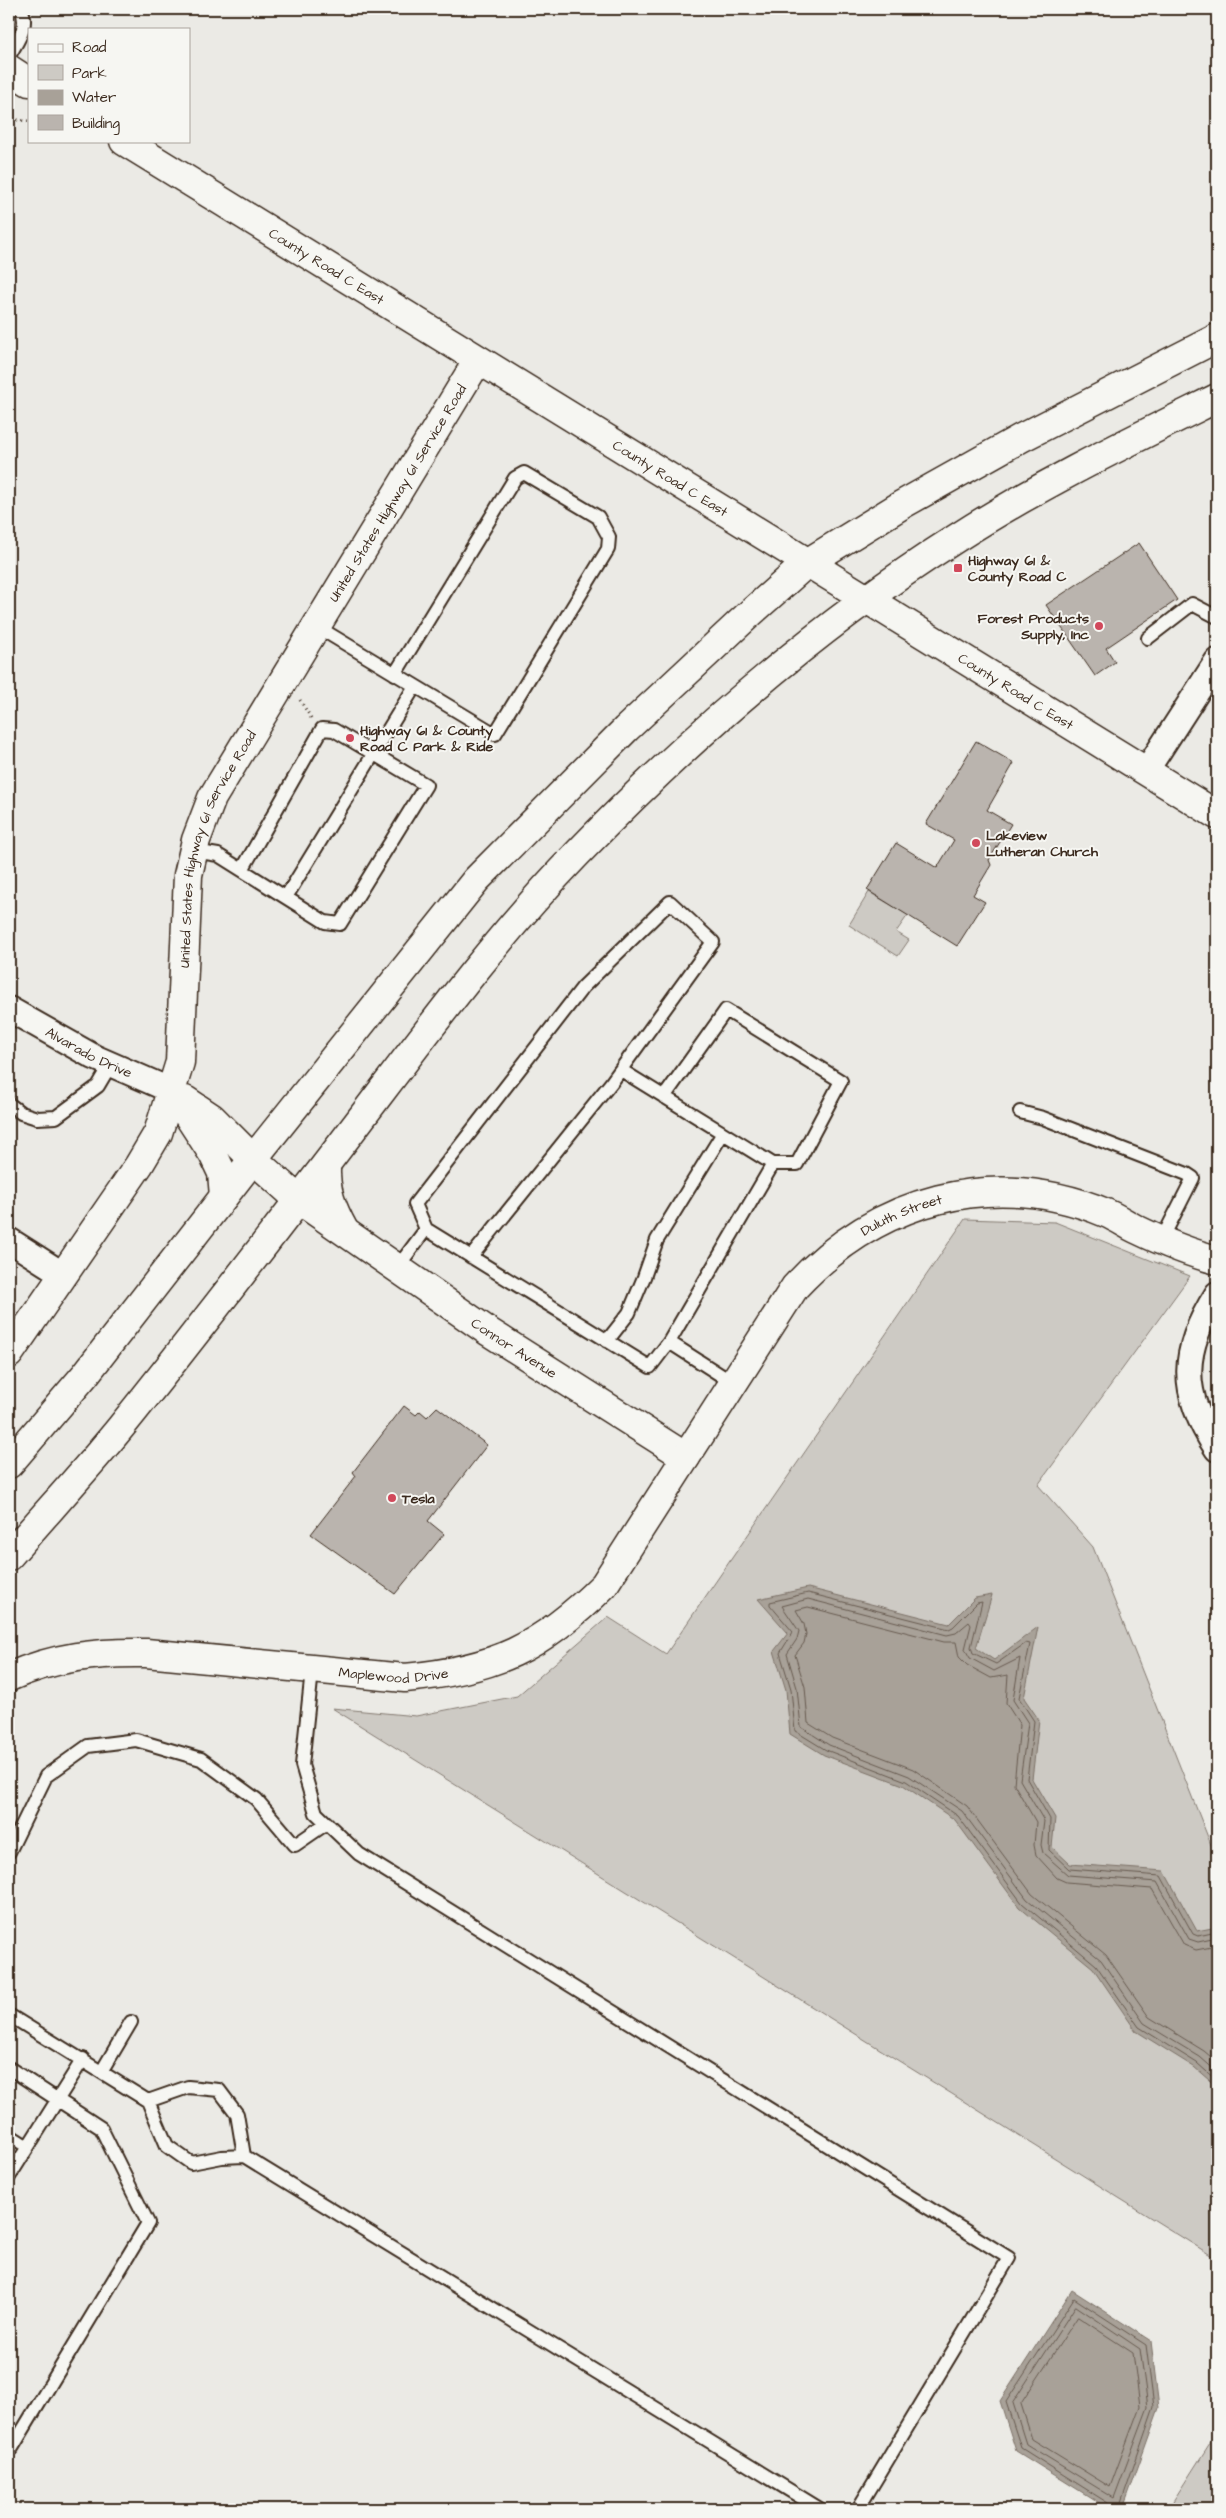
<svg xmlns="http://www.w3.org/2000/svg" width="1226" height="2518" viewBox="0 0 1226 2518" font-family="'Architects Daughter',sans-serif">
	<style>
		.green { fill: #cdcac4; stroke: #847a71 }
		.water { fill: #a8a198; stroke: #7c7167 }
		.lines { fill: none; stroke-linecap: round; stroke-linejoin: round }
		.shore { stroke: #675a4f; stroke-width: 1 }
		.building { fill: #bab4ae; stroke: #3b2a1e }
		.lane-casing { stroke: #3b2a1e; stroke-width: 16 }
		.street-casing { stroke: #3b2a1e; stroke-width: 28 }
		.secondary-casing { stroke: #3b2a1e; stroke-width: 31 }
		.primary-casing { stroke: #3b2a1e; stroke-width: 31 }
		.path { stroke: #3b2a1e; stroke-width: 3; stroke-dasharray: 1 4; stroke-linecap: butt }
		.lane { stroke: #f6f6f2; stroke-width: 12 }
		.street { stroke: #f6f6f2; stroke-width: 24 }
		.secondary { stroke: #f6f6f2; stroke-width: 28 }
		.primary { stroke: #f6f6f2; stroke-width: 28 }
		.poi-dot { fill: #d1495b; stroke: #f6f6f2; stroke-width: 2 }
		.labels { text-anchor: middle; stroke-width: 4; stroke-linejoin: round; paint-order: stroke }
		.street-label { font-size: 14px; fill: #3b2a1e; stroke: #f6f6f2 }
		.poi-label { font-size: 14px; font-weight: bold; fill: #3b2a1e; stroke: #f6f6f2; text-anchor: start }
	</style>
	<rect width="100%" height="100%" fill="#ebeae5"/>
	<filter id="ink" filterUnits="userSpaceOnUse"><feTurbulence type="fractalNoise" baseFrequency=".02" numOctaves="2"/><feDisplacementMap in="SourceGraphic" scale="10" xChannelSelector="R" yChannelSelector="G"/><feConvolveMatrix kernelMatrix="1 2 1 2 8 2 1 2 1" color-interpolation-filters="sRGB"/></filter>
	<g filter="url(#ink)">
		<!-- green -->
		<path class="green" d="M 869,892 L 908,915 L 896,932 L 909,940 L 898,956 L 849,925 Z
			M 965,1219 L 1055,1222 L 1190,1276 L 1038,1485 L 1093,1547 L 1217,1860 L 1217,2259 L 332,1708 L 416,1716 L 517,1696 L 608,1617 L 666,1654 Z
			M 1217,2432 L 1217,2509 L 1168,2509 Z"/>
		<!-- water -->
		<path class="water" d="M 808,1588 L 949,1624 L 975,1598 L 992,1595 L 976,1648 L 994,1660 L 1038,1627 L 1024,1698 L 1039,1720 L 1032,1779 L 1055,1818 L 1052,1847 L 1070,1864 L 1164,1871 L 1197,1931 L 1217,1927 L 1217,2087 L 1194,2067 L 1136,2031 L 1093,1968 L 1019,1907 L 955,1820 L 903,1785 L 824,1755 L 790,1734 L 786,1690 L 774,1651 L 788,1633 L 758,1599 Z
			M 1072,2290 L 1151,2341 L 1159,2408 L 1123,2509 L 1109,2509 L 1016,2451 L 1000,2401 Z"/>
		<g class="lines">
			<!-- shore -->
			<path class="shore" d="M 1217,1932 L 1198,1936 L 1193,1934 L 1161,1876 L 1069,1869 L 1049,1850 L 1050,1819 L 1027,1779 L 1034,1721 L 1019,1698 L 1030,1644 L 1026,1643 L 996,1664 L 973,1653 L 971,1647 L 982,1602 L 977,1603 L 953,1627 L 949,1629 L 808,1593 L 770,1602 L 770,1605 L 793,1632 L 780,1653 L 791,1689 L 795,1731 L 826,1750 L 906,1781 L 958,1816 L 1022,1903 L 1096,1965 L 1139,2027 L 1197,2063 L 1217,2081
				M 1217,1938 L 1198,1942 L 1189,1939 L 1157,1882 L 1068,1875 L 1043,1853 L 1041,1845 L 1044,1821 L 1020,1780 L 1028,1723 L 1013,1700 L 1020,1658 L 994,1671 L 970,1658 L 965,1649 L 971,1625 L 969,1622 L 956,1633 L 947,1635 L 808,1599 L 782,1606 L 799,1631 L 797,1639 L 787,1654 L 797,1688 L 801,1727 L 829,1745 L 909,1776 L 962,1811 L 1027,1899 L 1101,1960 L 1144,2023 L 1200,2057 L 1217,2072
				M 1217,1946 L 1196,1950 L 1184,1945 L 1152,1889 L 1066,1882 L 1057,1878 L 1036,1855 L 1034,1845 L 1036,1822 L 1014,1784 L 1020,1725 L 1006,1703 L 1008,1675 L 991,1678 L 967,1665 L 959,1657 L 956,1642 L 944,1642 L 808,1607 L 796,1610 L 804,1624 L 806,1634 L 804,1643 L 795,1655 L 805,1687 L 808,1723 L 832,1738 L 913,1769 L 967,1806 L 1032,1894 L 1106,1955 L 1149,2017 L 1204,2051 L 1217,2062
				M 1076,2306 L 1140,2349 L 1148,2407 L 1114,2498 L 1026,2444 L 1013,2403 Z
				M 1078,2317 L 1133,2353 L 1140,2406 L 1110,2487 L 1032,2439 L 1021,2404 Z
				M 1111,2509 L 1108,2503 L 1021,2448 L 1006,2402 L 1074,2298 L 1146,2345 L 1154,2407 L 1119,2509"/>
		</g>
		<!-- building -->
		<path class="building" d="M 1139,543 L 1177,600 L 1106,648 L 1115,662 L 1095,676 L 1046,605 Z
			M 976,741 L 1014,763 L 987,810 L 1011,824 L 989,860 L 991,865 L 973,895 L 985,902 L 957,946 L 867,890 L 896,843 L 937,868 L 954,840 L 926,824 Z
			M 404,1406 L 416,1415 L 420,1411 L 427,1417 L 437,1407 L 487,1445 L 428,1521 L 444,1534 L 395,1594 L 311,1534 L 356,1476 L 353,1472 Z"/>
		<g class="lines">
			<!-- lane casing -->
			<g class="lane-casing">
				<path id="lane" d="M 9,56 C 17,41 30,26 21,9
					M 316,626 L 495,734 L 608,549 L 609,537 L 598,517 L 524,473 L 515,478 L 395,674
					M 1148,638 L 1192,604 L 1217,617
					M 194,851 L 218,855 L 325,922 L 340,924 L 426,785 L 334,730 L 322,729 L 242,870
					M 286,897 L 415,686
					M 621,1070 L 773,1164 L 797,1164 L 841,1081 L 726,1010 L 664,1097
					M 9,1104 L 21,1113 L 37,1118 L 56,1117 L 98,1086 L 111,1064
					M 1020,1112 L 1043,1118 L 1187,1174 L 1193,1178 L 1161,1241
					M 426,1229 L 415,1204 L 583,987 L 670,902 L 713,942 L 611,1083 L 471,1257
					M 397,1268 L 426,1229 L 650,1367 L 669,1342 L 773,1164
					M 607,1341 L 629,1313 L 644,1277 L 657,1240 L 723,1133
					M 669,1342 L 733,1383
					M 312,1671 L 302,1765 L 316,1813 L 359,1854 L 1009,2258 L 858,2509
					M 9,1852 L 46,1776 L 88,1746 L 136,1740 L 201,1759 L 256,1799 L 295,1845 L 327,1823
					M 9,2015 L 148,2101 L 167,2146 L 191,2163 L 222,2157 L 244,2156 L 820,2509
					M 9,2068 L 101,2128 L 148,2223 L 12,2448 L 9,2446
					M 102,2071 L 131,2022
					M 148,2101 L 188,2087 L 219,2090 L 237,2114 L 244,2156
					M 9,2135 L 28,2147
					M 9,2177 L 83,2059"/>
			</g>
			<!-- street casing -->
			<g class="street-casing">
				<g id="street">
					<path d="M 1146,771 L 1217,661"/>
					<path id="s1" d="M 9,1009 L 94,1057 L 172,1091"/>
					<path d="M 9,1240 L 64,1275"/>
					<path d="M 1217,1294 C 1181,1350 1179,1392 1217,1449"/>
				</g>
			</g>
			<!-- secondary casing -->
			<g class="secondary-casing">
				<g id="secondary">
					<path d="M 9,69 L 29,82"/>
					<path id="s2" d="M 124,141 L 1217,815"/>
					<path d="M 172,1091 L 213,1154 L 222,1173 L 224,1196"/>
					<path d="M 185,1100 L 212,1118 L 253,1159"/>
					<path d="M 326,1165 C 325,1191 332,1208 344,1230"/>
					<path id="s3" d="M 299,1200 L 489,1332 L 686,1457"/>
					<path id="s4" d="M 9,1354 L 139,1165 L 158,1133 L 180,1062 L 188,875 L 196,840 L 212,798 L 478,360"/>
					<path id="s5" d="M 9,1677 C 54,1657 97,1652 146,1653 L 405,1678 C 494,1670 541,1648 604,1585 L 795,1287 C 877,1199 992,1166 1106,1213 C 1116,1217 1126,1224 1136,1229 C 1163,1242 1189,1253 1217,1260"/>
				</g>
			</g>
			<!-- primary casing -->
			<g class="primary-casing">
				<path id="primary" d="M 253,1159 L 299,1200
					M 9,1464 L 85,1375 L 253,1159 L 476,880 L 626,729 L 746,617 L 807,563 L 903,504 L 1021,438 L 1217,338
					M 9,1556 C 46,1513 85,1471 121,1427 C 192,1339 261,1249 330,1159 C 410,1055 486,948 576,855 C 690,737 816,627 955,539 C 1039,485 1128,442 1217,398"/>
			</g>
			<!-- path -->
			<path class="path" d="M 9,114 L 18,120 L 29,121
				M 300,700 L 311,718"/>
			<!-- lane -->
			<use href="#lane" class="lane"/>
			<!-- street -->
			<use href="#street" class="street"/>
			<!-- secondary -->
			<use href="#secondary" class="secondary"/>
			<!-- primary -->
			<use href="#primary" class="primary"/>
		</g>
	</g>
	<!-- markers -->
	<g class="poi-dot">
		<rect x="953" y="563" width="10" height="10" rx="2.5"/>
		<circle cx="1099" cy="626" r="5"/>
		<circle cx="350" cy="738" r="5"/>
		<circle cx="976" cy="843" r="5"/>
		<circle cx="392" cy="1498" r="5"/>
	</g>
	<g class="labels">
		<!-- street labels -->
		<g class="street-label">
			<text dy="5" stroke="none"><textPath href="#s2" startOffset="238">County Road C East</textPath></text>
			<text dy="5" stroke="none"><textPath href="#s2" startOffset="642">County Road C East</textPath></text>
			<text dy="5" stroke="none"><textPath href="#s4" startOffset="966">United States Highway 61 Service Road</textPath></text>
			<text dy="5" stroke="none"><textPath href="#s2" startOffset="1048">County Road C East</textPath></text>
			<text dy="5" stroke="none"><textPath href="#s4" startOffset="561">United States Highway 61 Service Road</textPath></text>
			<text dy="5" stroke="none"><textPath href="#s1" startOffset="91">Alvarado Drive</textPath></text>
			<text dy="5" stroke="none"><textPath href="#s5" startOffset="1110">Duluth Street</textPath></text>
			<text dy="5" stroke="none"><textPath href="#s3" startOffset="261">Connor Avenue</textPath></text>
			<text dy="5" stroke="none"><textPath href="#s5" startOffset="389">Maplewood Drive</textPath></text>
		</g>
		<!-- poi labels -->
		<g class="poi-label">
			<text x="968" y="565">Highway 61 &amp;<tspan x="968" dy="16">County Road C</tspan></text>
			<text x="1089" y="623" text-anchor="end">Forest Products<tspan x="1089" dy="16">Supply, Inc</tspan></text>
			<text x="360" y="735">Highway 61 &amp; County<tspan x="360" dy="16">Road C Park &amp; Ride</tspan></text>
			<text x="986" y="840">Lakeview<tspan x="986" dy="16">Lutheran Church</tspan></text>
			<text x="402" y="1503">Tesla</text>
		</g>
	</g>
	<!-- margin -->
	<rect width="1226" height="2518" fill="none" stroke="#f6f6f2" stroke-width="30"/>
	<rect x="15" y="15" width="1196" height="2488" fill="none" stroke="#3b2a1e" stroke-width="2" filter="url(#ink)"/>
	<!-- legend -->
	<rect x="28" y="28" width="162" height="115" fill="#f6f6f2" stroke="#aba49d"/>
	<rect x="38" y="44" width="25" height="8" fill="#f6f6f2" stroke="#aba49d"/>
	<text x="72" y="52" font-size="15" fill="#3b2a1e">Road</text>
	<rect x="38" y="65" width="25" height="15" fill="#cdcac4" stroke="#aba49d"/>
	<text x="72" y="78" font-size="15" fill="#3b2a1e">Park</text>
	<rect x="38" y="90" width="25" height="15" fill="#a8a198" stroke="#aba49d"/>
	<text x="72" y="102" font-size="15" fill="#3b2a1e">Water</text>
	<rect x="38" y="115" width="25" height="15" fill="#bab4ae" stroke="#aba49d"/>
	<text x="72" y="128" font-size="15" fill="#3b2a1e">Building</text>
</svg>
